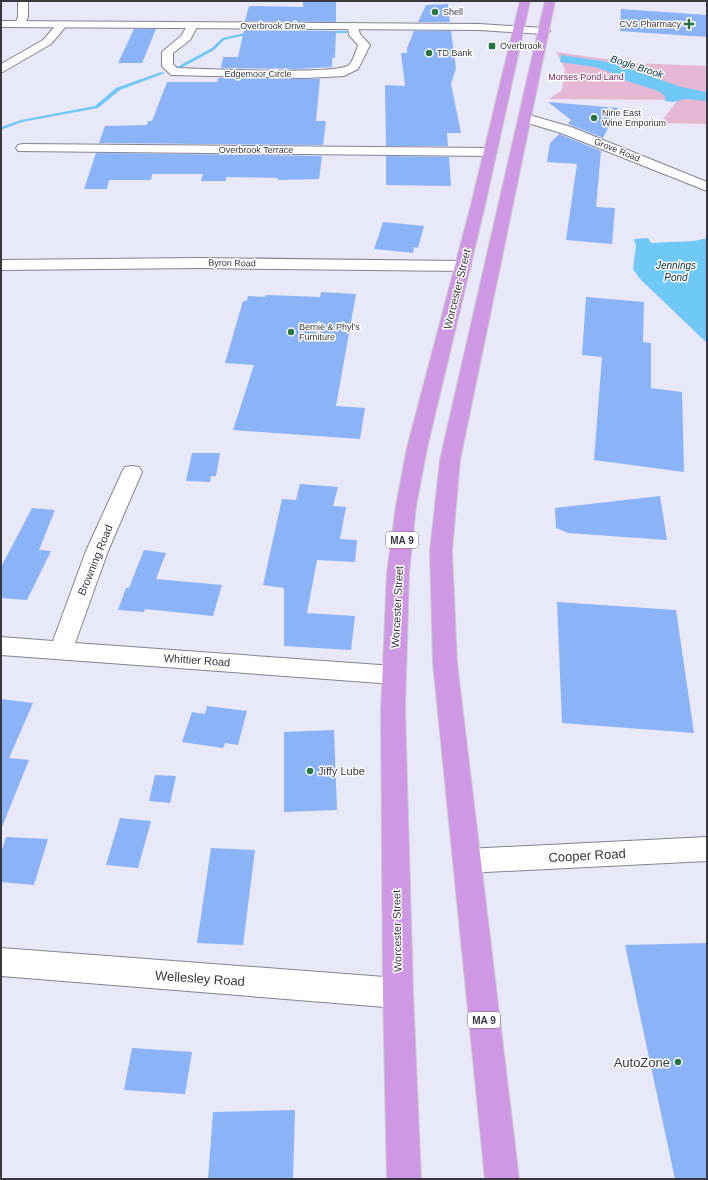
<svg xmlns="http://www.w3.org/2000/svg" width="708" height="1180" viewBox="0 0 708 1180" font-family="Arial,sans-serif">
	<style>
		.green { fill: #e6b7d2 }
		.water { fill: #70c8f6 }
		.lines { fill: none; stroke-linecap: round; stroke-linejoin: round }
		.stream { fill: #70c8f6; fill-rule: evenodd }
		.building { fill: #8bb3f7 }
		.minor-casing { stroke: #848391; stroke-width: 2 }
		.tertiary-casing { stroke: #848391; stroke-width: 2 }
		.trunk-casing { stroke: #cccbcd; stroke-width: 2 }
		.minor { fill: #fff; fill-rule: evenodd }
		.tertiary { fill: #fff; fill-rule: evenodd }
		.trunk { fill: #ce98e4; fill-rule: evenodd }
		.poi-dot { fill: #287341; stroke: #fff; stroke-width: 1.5 }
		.labels { text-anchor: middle; stroke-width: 3; stroke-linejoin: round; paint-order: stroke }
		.far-poi-label { font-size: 9px; fill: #39383f; stroke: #fff; text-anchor: start }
		.far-street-label { font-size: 9px; fill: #39383f; stroke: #fff }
		.far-park-label { font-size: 9px; fill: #7b245f; stroke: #fff }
		.far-water-label { font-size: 10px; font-style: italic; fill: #052e41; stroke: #fff }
		.shield { fill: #fff; stroke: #747479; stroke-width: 1 }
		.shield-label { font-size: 10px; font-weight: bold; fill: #39383f }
		.street-label { font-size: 11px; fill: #39383f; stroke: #fff }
		.poi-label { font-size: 11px; fill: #39383f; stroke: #fff; text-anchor: start }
		.near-street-label { font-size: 13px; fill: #39383f; stroke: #fff }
		.near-poi-label { font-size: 13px; fill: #39383f; stroke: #fff; text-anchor: end }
	</style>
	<rect width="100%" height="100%" fill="#e9e8f8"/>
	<!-- green -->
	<path class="green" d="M 556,52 L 633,63 L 707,66 L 707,124 L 660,123 L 678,100 L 549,99 L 562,90 L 565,69 Z"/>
	<!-- water -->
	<path class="water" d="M 561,55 L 623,64 L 639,72 L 681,87 L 707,92 L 707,101 L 685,99 L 673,102 L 665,101 L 665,96 L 658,91 L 624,80 L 621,79 L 621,76 L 595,67 L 560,62 Z
		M 648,238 L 651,243 L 694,241 L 707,238 L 707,343 L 640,279 L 633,269 L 636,246 L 634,239 Z"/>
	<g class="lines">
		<!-- stream -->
		<path class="stream" d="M 377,1 L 382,1 L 380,2 Z
			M 254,31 L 255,33 L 224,40 L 214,50 L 181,68 L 177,67 L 212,48 L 222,38 Z
			M 324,31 L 347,31 L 349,32 L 347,33 L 325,33 Z
			M 161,72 L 165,73 L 120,90 L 98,108 L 22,122 L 1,130 L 1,127 L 21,120 L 95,106 L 116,88 Z"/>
	</g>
	<!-- building -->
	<path class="building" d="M 303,1 L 336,1 L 336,22 L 245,21 L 249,6 L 303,7 Z
		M 448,4 L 450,22 L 418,22 L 426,5 Z
		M 621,9 L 707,15 L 707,37 L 620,31 Z
		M 134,29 L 156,29 L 142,63 L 118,63 Z
		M 244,30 L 336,31 L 335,58 L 332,58 L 332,67 L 296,69 L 221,68 L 223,57 L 238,57 Z
		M 414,31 L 451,31 L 456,68 L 451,84 L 461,133 L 447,133 L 448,146 L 386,146 L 385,85 L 405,86 L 401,53 L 407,53 L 407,48 Z
		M 218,78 L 320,79 L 316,121 L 326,121 L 323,145 L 99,143 L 105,126 L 147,125 L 148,121 L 152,121 L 167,82 L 217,82 Z
		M 548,102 L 618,108 L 603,138 L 568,124 L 571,120 Z
		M 559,134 L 601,151 L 596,207 L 615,208 L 612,244 L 566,240 L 577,164 L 547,162 L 550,143 Z
		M 96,153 L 322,156 L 319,179 L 278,180 L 278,178 L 226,177 L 226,181 L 201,181 L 203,174 L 152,174 L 151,180 L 109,180 L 107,189 L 84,189 Z
		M 386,156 L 449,157 L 451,186 L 386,185 Z
		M 383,222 L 424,226 L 418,248 L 414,247 L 413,253 L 374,249 Z
		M 321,292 L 356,294 L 336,406 L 365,408 L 360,439 L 233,430 L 254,365 L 225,363 L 243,301 L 247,301 L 248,296 L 265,297 L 266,295 L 320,297 Z
		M 586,297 L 644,302 L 643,342 L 651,343 L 651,388 L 682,392 L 684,472 L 594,460 L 602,357 L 582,355 Z
		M 192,453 L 220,453 L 216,476 L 211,476 L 210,482 L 186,481 Z
		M 300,484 L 338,487 L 333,506 L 346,507 L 340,539 L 357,540 L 355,562 L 317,560 L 307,613 L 355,616 L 351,650 L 284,646 L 284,588 L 263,585 L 282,499 L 296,500 Z
		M 660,496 L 667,540 L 568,533 L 556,528 L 555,508 Z
		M 32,508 L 55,510 L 39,550 L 51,551 L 27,600 L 1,598 L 1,567 Z
		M 144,550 L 166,553 L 156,579 L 222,585 L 213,616 L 145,609 L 144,612 L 118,610 L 126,588 L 129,588 Z
		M 557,602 L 676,610 L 694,733 L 562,723 Z
		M 1,699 L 33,703 L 9,758 L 29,760 L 2,827 Z
		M 207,706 L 247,711 L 238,745 L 225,743 L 223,748 L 182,742 L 192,712 L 205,714 Z
		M 334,730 L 337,810 L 284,812 L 284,732 Z
		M 155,775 L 176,776 L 170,803 L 149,801 Z
		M 120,818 L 151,821 L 138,868 L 106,865 Z
		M 6,837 L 48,839 L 34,885 L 1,882 L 1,852 Z
		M 211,848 L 255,850 L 243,945 L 197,943 Z
		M 707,943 L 707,1179 L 675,1179 L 625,945 Z
		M 132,1048 L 192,1052 L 185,1094 L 124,1090 Z
		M 295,1110 L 293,1179 L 208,1179 L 213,1112 Z"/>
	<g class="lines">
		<!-- minor casing -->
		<g class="minor-casing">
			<path id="minor" d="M 18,1 L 28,1 L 28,17 L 24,26 L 20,27 L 15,24 L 18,17 Z
				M 62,22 L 67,25 L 51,44 L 1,73 L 1,64 L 43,40 L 58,23 Z
				M 193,22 L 198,25 L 190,40 L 173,53 L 173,64 L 177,68 C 200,69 339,75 349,65 C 353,61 356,51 358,45 L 349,35 L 348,26 L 353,23 L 357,24 L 360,34 L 370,45 L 358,69 L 344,76 L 305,78 L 171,75 L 162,66 L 162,52 L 181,36 L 189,23 Z
				M 526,114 L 571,127 L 707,182 L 707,191 L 561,133 L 521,121 L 520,118 L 521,115 Z
				M 23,144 L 490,148 L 495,149 L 497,152 L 495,155 L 490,156 L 18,151 L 16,148 L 18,145 Z
				M 199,258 L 463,261 L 469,263 L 471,266 L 469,269 L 463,271 L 199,268 L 1,270 L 1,260 Z
				M 132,466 L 139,467 L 142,472 L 108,551 L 75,643 L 394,666 L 402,668 L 406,675 L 402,682 L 394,684 L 1,655 L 1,637 L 53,641 L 86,551 L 122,472 L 125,467 Z
				M 707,837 L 707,861 L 467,873 L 457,870 L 453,861 L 457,852 L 467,849 Z
				M 1,948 L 398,978 L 409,983 L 413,993 L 409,1003 L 398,1008 L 1,976 Z"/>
		</g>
		<!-- tertiary casing -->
		<g class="tertiary-casing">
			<path id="tertiary" d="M 1,21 L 479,24 L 544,28 L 550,31 L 544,34 L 479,30 L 1,27 Z"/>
		</g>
		<!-- trunk casing -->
		<g class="trunk-casing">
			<path id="trunk" d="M 520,1 L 530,1 L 485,205 L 427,448 L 416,506 L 409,573 L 405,710 L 413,993 L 421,1179 L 387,1179 L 383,993 L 381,710 L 387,573 L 396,506 L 407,448 L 471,205 Z
				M 545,1 L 555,1 L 460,460 L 452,551 L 457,663 L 519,1179 L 485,1179 L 433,663 L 430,551 L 440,460 Z"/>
		</g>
		<!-- minor -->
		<use href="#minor" class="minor"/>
		<!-- tertiary -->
		<use href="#tertiary" class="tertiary"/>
		<!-- trunk -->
		<use href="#trunk" class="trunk"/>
	</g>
	<!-- markers -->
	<g class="poi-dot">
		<circle cx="435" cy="12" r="4"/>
		<path d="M687 18h4v4h4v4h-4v4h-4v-4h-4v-4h4z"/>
		<rect x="488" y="42" width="8" height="8" rx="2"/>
		<circle cx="429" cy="53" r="4"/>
		<circle cx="594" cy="118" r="4"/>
		<circle cx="291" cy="332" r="4"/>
		<circle cx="310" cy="771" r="4"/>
		<circle cx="678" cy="1062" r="4"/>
	</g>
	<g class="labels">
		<!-- far-poi labels -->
		<g class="far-poi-label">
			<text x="443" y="15">Shell</text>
			<text x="681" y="27" text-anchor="end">CVS Pharmacy</text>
			<text x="500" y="49">Overbrook</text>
			<text x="437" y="56">TD Bank</text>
			<text x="602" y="116">Nine East<tspan x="602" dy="10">Wine Emporium</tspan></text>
			<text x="299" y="330">Bernie &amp; Phyl's<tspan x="299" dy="10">Furniture</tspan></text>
		</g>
		<!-- far-street labels -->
		<g class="far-street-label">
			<text x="273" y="29">Overbrook Drive</text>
			<text x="258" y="77">Edgemoor Circle</text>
			<text x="256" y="153">Overbrook Terrace</text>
			<text transform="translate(617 150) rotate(22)" y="3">Grove Road</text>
			<text transform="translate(232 263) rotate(1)" y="3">Byron Road</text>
		</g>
		<!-- far-park labels -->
		<g class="far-park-label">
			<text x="586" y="80">Morses Pond Land</text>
		</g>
		<!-- far-water labels -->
		<g class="far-water-label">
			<text transform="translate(637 66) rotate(18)" y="4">Bogle Brook</text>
			<text x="676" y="269">Jennings<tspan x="676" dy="12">Pond</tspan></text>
		</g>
		<!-- shield labels -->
		<g class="shield">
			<rect x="386" y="532" width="32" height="16" rx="3"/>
			<rect x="468" y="1012" width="32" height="16" rx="3"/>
		</g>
		<g class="shield-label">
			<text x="402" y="544">MA 9</text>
			<text x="484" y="1024">MA 9</text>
		</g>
		<!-- street labels -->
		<g class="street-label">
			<text transform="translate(457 289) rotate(-76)" y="4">Worcester Street</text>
			<text transform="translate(95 560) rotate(-68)" y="4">Browning Road</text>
			<text transform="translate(397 607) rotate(-87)" y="4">Worcester Street</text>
			<text transform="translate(197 660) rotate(4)" y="4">Whittier Road</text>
			<text transform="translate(397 931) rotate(-91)" y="4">Worcester Street</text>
		</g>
		<!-- poi labels -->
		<g class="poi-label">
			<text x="318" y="775">Jiffy Lube</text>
		</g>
		<!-- near-street labels -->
		<g class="near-street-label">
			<text transform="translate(587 855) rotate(-3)" y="5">Cooper Road</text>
			<text transform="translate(200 978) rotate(4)" y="5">Wellesley Road</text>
		</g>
		<!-- near-poi labels -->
		<g class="near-poi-label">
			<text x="670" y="1067">AutoZone</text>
		</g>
	</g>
	<!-- border -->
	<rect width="708" height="1180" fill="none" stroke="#39383f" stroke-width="4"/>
</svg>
